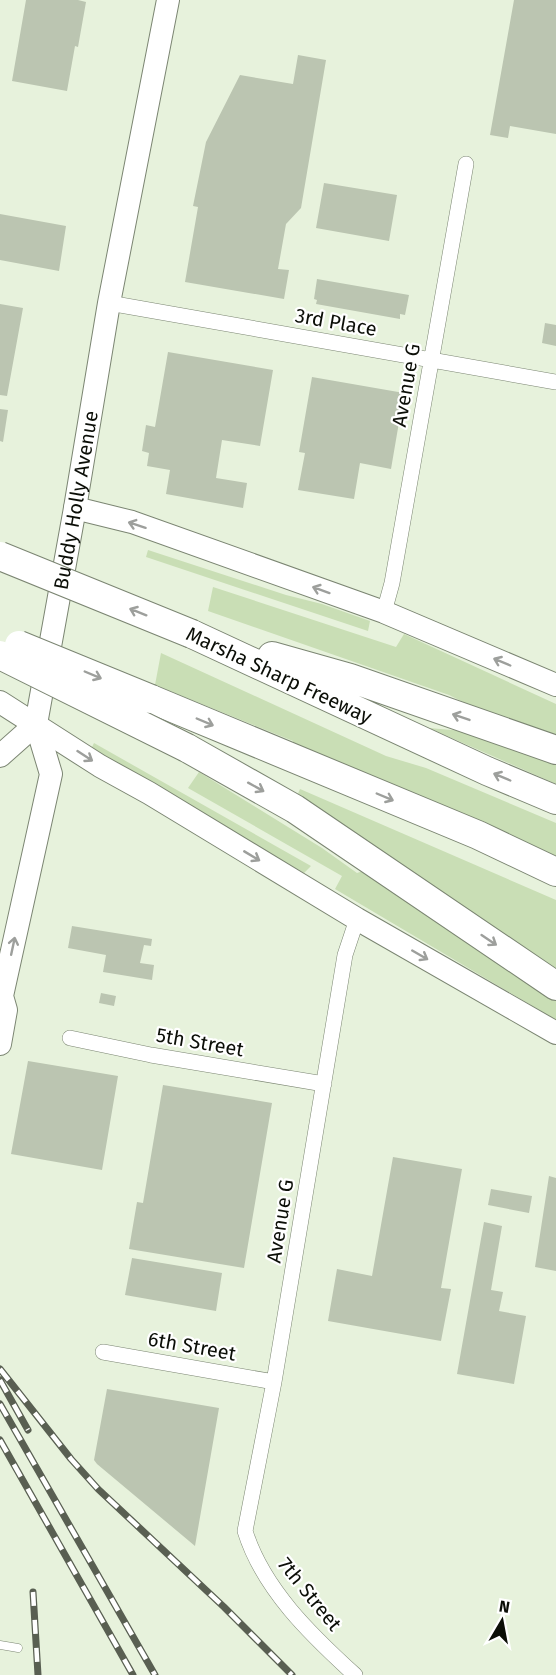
<svg xmlns="http://www.w3.org/2000/svg" width="556" height="1675" viewBox="0 0 556 1675" font-family="'Fira Sans',sans-serif">
	<style>
		.green { fill: #c9deb5 }
		.building { fill: #bbc5b1 }
		.lines { fill: none; stroke-linecap: round; stroke-linejoin: round }
		.lane-casing { stroke: #7b8572; stroke-width: 9 }
		.street-casing { stroke: #7b8572; stroke-width: 16 }
		.secondary-casing { stroke: #7b8572; stroke-width: 24 }
		.highway-casing { stroke: #7b8572; stroke-width: 30 }
		.lane { stroke: #fff; stroke-width: 8 }
		.street { stroke: #fff; stroke-width: 15 }
		.secondary { stroke: #fff; stroke-width: 22 }
		.highway { stroke: #fff; stroke-width: 28 }
		.rail-casing { stroke: #595f52; stroke-width: 7 }
		.rail { stroke: #fff; stroke-width: 4.5; stroke-dasharray: 14; stroke-linecap: butt }
		.highway-bridge-casing { stroke: #7b8572; stroke-width: 30; stroke-linecap: butt }
		.highway-bridge { stroke: #fff; stroke-width: 28 }
		.oneway { stroke: #9d9f9c }
		.labels { text-anchor: middle; stroke-width: 4.5; stroke-linejoin: round; paint-order: stroke }
		.street-label { font-size: 20px; fill: #0b0e07; stroke: #fff }
	</style>
	<rect width="100%" height="100%" fill="#e7f2dc"/>
	<!-- green -->
	<path class="green" d="M 148,550 L 286,595 L 322,604 L 370,621 L 368,631 L 146,557 Z
		M 213,587 L 396,647 L 404,634 L 556,704 L 556,737 L 481,711 L 449,695 L 208,611 Z
		M 161,653 L 386,756 L 426,768 L 556,823 L 556,860 L 292,746 L 293,741 L 155,685 Z
		M 429,728 L 463,731 L 556,763 L 556,784 Z
		M 94,743 L 311,866 L 304,873 L 91,749 Z
		M 199,772 L 322,848 L 357,873 L 363,871 L 556,998 L 556,1020 L 335,889 L 342,876 L 188,788 Z
		M 300,789 L 556,900 L 556,970 L 296,798 Z"/>
	<!-- building -->
	<path class="building" d="M 26,0 L 78,0 L 86,2 L 78,47 L 75,46 L 67,91 L 12,81 Z
		M 514,0 L 556,0 L 556,134 L 510,126 L 508,138 L 490,135 Z
		M 298,55 L 326,60 L 301,208 L 286,224 L 278,269 L 289,270 L 284,299 L 185,282 L 198,207 L 193,206 L 206,142 L 240,75 L 293,84 Z
		M 324,183 L 397,195 L 389,241 L 316,228 Z
		M 0,214 L 66,226 L 59,271 L 0,260 Z
		M 317,279 L 409,295 L 405,315 L 400,314 L 400,319 L 316,304 L 317,300 L 314,299 Z
		M 0,304 L 23,308 L 7,396 L 0,395 Z
		M 545,323 L 556,325 L 556,346 L 542,343 Z
		M 168,352 L 273,370 L 260,446 L 222,440 L 216,478 L 247,483 L 243,508 L 166,494 L 170,470 L 147,466 L 149,453 L 142,451 L 146,425 L 155,427 Z
		M 312,377 L 404,393 L 391,469 L 360,463 L 354,499 L 298,490 L 305,453 L 299,452 Z
		M 0,409 L 8,410 L 3,442 L 0,441 Z
		M 72,926 L 152,939 L 151,946 L 144,945 L 140,963 L 154,965 L 152,980 L 103,972 L 106,955 L 68,948 Z
		M 101,993 L 116,996 L 114,1006 L 99,1003 Z
		M 28,1061 L 118,1076 L 102,1170 L 11,1154 Z
		M 163,1085 L 272,1103 L 244,1268 L 129,1249 L 137,1202 L 143,1203 Z
		M 393,1157 L 462,1169 L 441,1288 L 451,1289 L 441,1341 L 328,1321 L 337,1269 L 372,1276 Z
		M 549,1176 L 556,1178 L 556,1271 L 535,1267 Z
		M 491,1189 L 532,1196 L 529,1213 L 488,1205 Z
		M 484,1222 L 502,1226 L 491,1290 L 503,1292 L 499,1311 L 526,1316 L 514,1384 L 457,1374 Z
		M 132,1258 L 222,1273 L 216,1311 L 125,1295 Z
		M 107,1389 L 219,1408 L 195,1546 L 97,1464 L 94,1460 Z"/>
	<g class="lines">
		<!-- lane casing -->
		<g class="lane-casing">
			<path id="lane" d="M 0,1645 L 18,1648"/>
		</g>
		<!-- street casing -->
		<g class="street-casing">
			<path id="street" d="M 109,303 L 556,382
				M 384,612 L 392,583 L 466,164
				M 70,1038 L 151,1055 L 324,1084
				M 103,1352 L 274,1382
				M 355,1675 C 311,1635 263,1589 245,1531 L 274,1382 L 345,955 L 357,919"/>
		</g>
		<!-- secondary casing -->
		<g class="secondary-casing">
			<g id="secondary">
				<path d="M 75,508 L 132,522 L 384,612 L 556,685"/>
				<path d="M 0,702 L 100,766 L 149,793 L 357,919 L 556,1033"/>
				<path d="M 0,756 L 36,724"/>
				<path id="s1" d="M 0,1044 L 6,1010 L 2,996 L 51,774 L 36,724 L 75,508 L 109,303 L 168,0"/>
			</g>
		</g>
		<!-- highway casing -->
		<g class="highway-casing">
			<path id="highway" d="M 192,634 L 487,771 L 556,800
				M 272,656 L 350,678 L 556,750
				M 151,699 L 478,835 L 556,872
				M 187,748 L 295,809 L 556,986"/>
		</g>
		<!-- lane -->
		<use href="#lane" class="lane"/>
		<!-- street -->
		<use href="#street" class="street"/>
		<!-- secondary -->
		<use href="#secondary" class="secondary"/>
		<!-- highway -->
		<use href="#highway" class="highway"/>
		<!-- rail casing -->
		<g class="rail-casing">
			<path id="rail" d="M 0,1369 L 71,1459 L 98,1489 L 224,1607 L 292,1675
				M 0,1380 L 28,1430
				M 0,1404 L 155,1675
				M 0,1440 L 133,1675
				M 33,1592 L 38,1675"/>
		</g>
		<!-- rail -->
		<use href="#rail" class="rail"/>
		<!-- highway-bridge casing -->
		<g class="highway-bridge-casing">
			<path id="highway-bridge" d="M 0,556 L 192,634
				M 19,645 L 151,699
				M 0,655 L 187,748"/>
		</g>
		<!-- highway-bridge -->
		<use href="#highway-bridge" class="highway-bridge"/>
	</g>
	<!-- one-way arrows -->
	<defs><path id="oneway-shaft" d="M-6 0H5M1.5-3L5.5 0L1.5 3" fill="none" stroke-width="1.6" stroke-linecap="round" stroke-linejoin="round" transform="scale(1.5)"/></defs>
	<g class="oneway">
		<use href="#oneway-shaft" transform="translate(137 525) rotate(-162)"/>
		<use href="#oneway-shaft" transform="translate(321 590) rotate(-160)"/>
		<use href="#oneway-shaft" transform="translate(138 612) rotate(-158)"/>
		<use href="#oneway-shaft" transform="translate(502 662) rotate(-157)"/>
		<use href="#oneway-shaft" transform="translate(93 675) rotate(23)"/>
		<use href="#oneway-shaft" transform="translate(461 717) rotate(-161)"/>
		<use href="#oneway-shaft" transform="translate(205 722) rotate(23)"/>
		<use href="#oneway-shaft" transform="translate(85 756) rotate(33)"/>
		<use href="#oneway-shaft" transform="translate(502 777) rotate(-157)"/>
		<use href="#oneway-shaft" transform="translate(256 787) rotate(29)"/>
		<use href="#oneway-shaft" transform="translate(385 797) rotate(23)"/>
		<use href="#oneway-shaft" transform="translate(252 856) rotate(31)"/>
		<use href="#oneway-shaft" transform="translate(489 940) rotate(34)"/>
		<use href="#oneway-shaft" transform="translate(13 946) rotate(-78)"/>
		<use href="#oneway-shaft" transform="translate(420 955) rotate(30)"/>
	</g>
	<g class="labels">
		<!-- street labels -->
		<g class="street-label">
			<text transform="translate(336 322) rotate(10)" y="7">3rd Place</text>
			<text transform="translate(406 385) rotate(-80)" y="7">Avenue G</text>
			<text dy="7" stroke="none"><textPath href="#s1" startOffset="556">Buddy Holly Avenue</textPath></text>
			<text transform="translate(279 675) rotate(25)" y="7">Marsha Sharp Freeway</text>
			<text transform="translate(200 1042) rotate(10)" y="7">5th Street</text>
			<text transform="translate(280 1221) rotate(-81)" y="7">Avenue G</text>
			<text transform="translate(192 1346) rotate(10)" y="7">6th Street</text>
			<text transform="translate(310 1594) rotate(51)" y="7">7th Street</text>
		</g>
	</g>
	<!-- north arrow -->
	<g transform="translate(502 1621) rotate(10)" stroke="#ffffff" stroke-width="4.5" paint-order="stroke">
	<path d="M0-4.5L10 22L0 15L-10 22Z" fill="#0b0e07"/>
	<text y="-9" font-size="16" font-weight="bold" text-anchor="middle" fill="#0b0e07">N</text>
	</g>
</svg>
